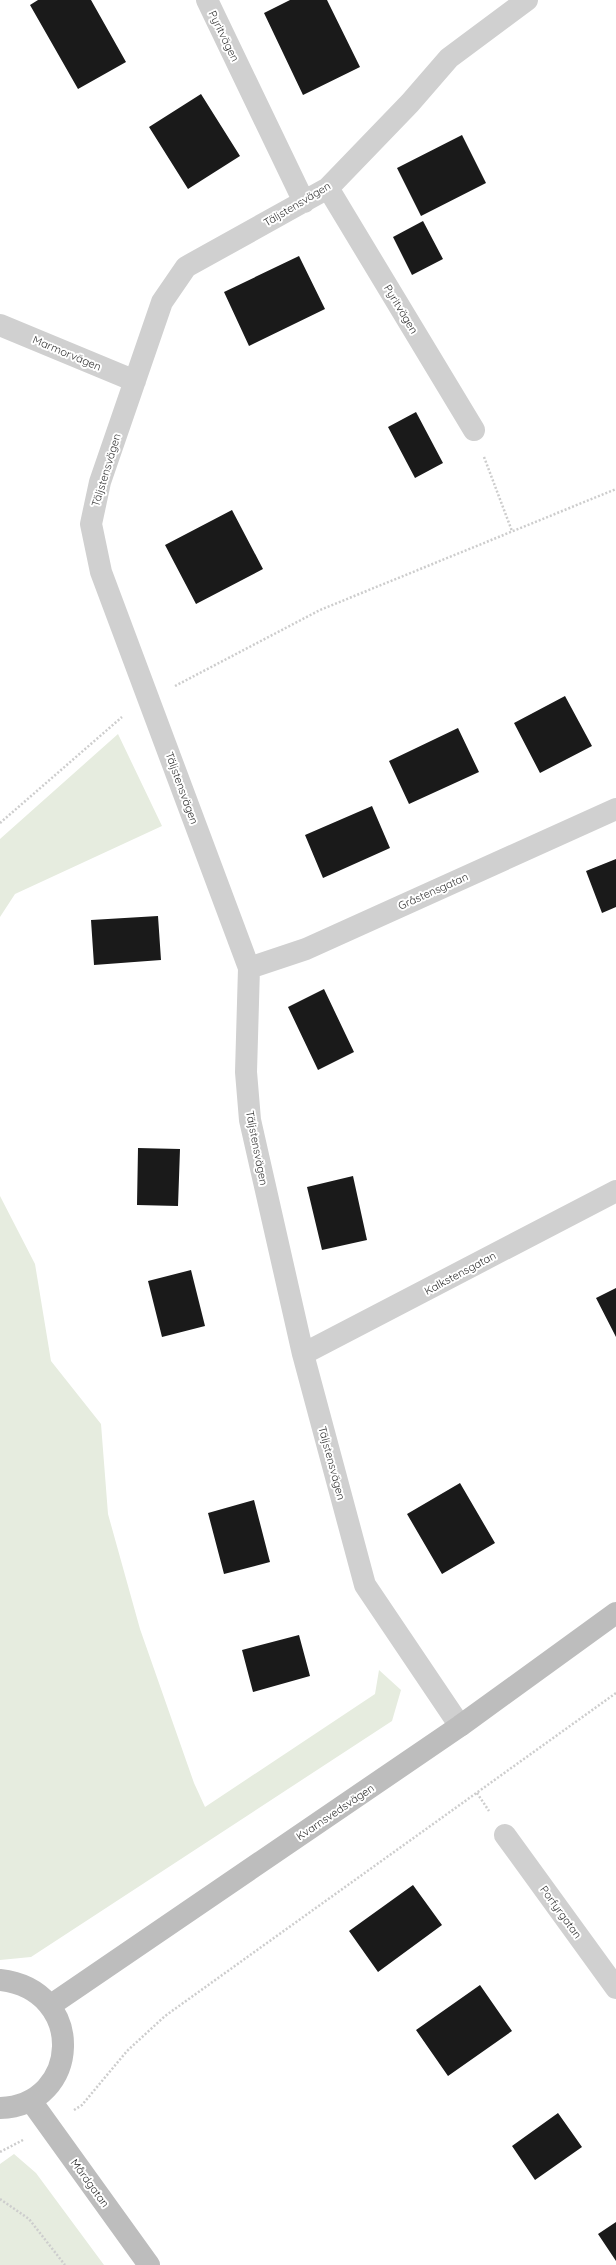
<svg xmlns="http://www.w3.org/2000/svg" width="616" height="2265" viewBox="0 0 616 2265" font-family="Quicksand,sans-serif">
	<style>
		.green { fill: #e6ecdf }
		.building { fill: #1a1a1a }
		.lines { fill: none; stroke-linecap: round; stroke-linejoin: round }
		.path { stroke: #cdcdcd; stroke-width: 2.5; stroke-dasharray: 2 2; stroke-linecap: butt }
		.street { stroke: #d0d0d0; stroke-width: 22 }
		.secondary { stroke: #bdbdbd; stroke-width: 22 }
		.labels { text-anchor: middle; stroke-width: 4; stroke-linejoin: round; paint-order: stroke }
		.street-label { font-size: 11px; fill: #333; stroke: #fff }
	</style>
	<rect width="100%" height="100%" fill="#fff"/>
	<!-- green -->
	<path class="green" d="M 118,734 L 162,826 L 15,894 L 0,917 L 0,839 Z
		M 0,1196 L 35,1264 L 51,1361 L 101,1424 L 108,1514 L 140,1629 L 194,1783 L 205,1807 L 375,1694 L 379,1670 L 401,1690 L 392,1721 L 31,1957 L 0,1960 Z
		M 14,2154 L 36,2173 L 104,2265 L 0,2265 L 0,2164 Z"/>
	<!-- building -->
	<path class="building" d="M 38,0 L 91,0 L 126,62 L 78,89 L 30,5 Z
		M 290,0 L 327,0 L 360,67 L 303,95 L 264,13 Z
		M 201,94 L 240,156 L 188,189 L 149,127 Z
		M 462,135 L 486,183 L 421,216 L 397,168 Z
		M 423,221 L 443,259 L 412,275 L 393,237 Z
		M 299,256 L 325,309 L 249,346 L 224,292 Z
		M 416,412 L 443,463 L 415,478 L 388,427 Z
		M 232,510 L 263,569 L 196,604 L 165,545 Z
		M 565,696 L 592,746 L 540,773 L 514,723 Z
		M 458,728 L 479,772 L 409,804 L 389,761 Z
		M 372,806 L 390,848 L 323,878 L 305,835 Z
		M 616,859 L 616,907 L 602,913 L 586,871 Z
		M 158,916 L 161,960 L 94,965 L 91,920 Z
		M 324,989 L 354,1052 L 318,1070 L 288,1007 Z
		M 138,1148 L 180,1149 L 178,1206 L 137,1205 Z
		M 353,1176 L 367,1240 L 322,1250 L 307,1187 Z
		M 191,1270 L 205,1326 L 162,1337 L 148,1281 Z
		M 616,1288 L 616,1337 L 596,1298 Z
		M 460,1483 L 495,1543 L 442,1574 L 407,1514 Z
		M 254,1500 L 270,1562 L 224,1574 L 208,1513 Z
		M 299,1635 L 310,1676 L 253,1692 L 242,1650 Z
		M 413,1885 L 442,1925 L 378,1972 L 349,1931 Z
		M 480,1985 L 512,2031 L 448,2076 L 416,2030 Z
		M 558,2113 L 582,2147 L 535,2180 L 512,2146 Z
		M 616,2222 L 616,2261 L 598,2234 Z"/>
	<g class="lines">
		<!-- path -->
		<path class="path" d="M 484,457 L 512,531
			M 175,686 L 320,610 L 616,489
			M 0,823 L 122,717
			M 477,1793 L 489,1811
			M 74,2110 L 82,2105 L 127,2051 L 165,2016 L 616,1693
			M 0,2152 L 23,2140
			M 0,2199 L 29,2219 L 65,2265"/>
		<!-- street -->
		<path class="street" d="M 207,0 L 304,202
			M 328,188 L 474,430
			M 0,325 L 135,381
			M 249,968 L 306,949 L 616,809
			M 303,1354 L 616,1191
			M 460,1726 L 365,1585 L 303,1354 L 250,1120 L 246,1072 L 249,968 L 101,572 L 91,524 L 100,482 L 162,302 L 186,267 L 328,188 L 410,103 L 449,58 L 527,0
			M 505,1835 L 616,1988"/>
		<!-- secondary -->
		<path class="secondary" d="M 0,1980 C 87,1990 81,2105 0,2108
			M 51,2005 L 460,1726 L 616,1613
			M 31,2101 L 149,2265"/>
	</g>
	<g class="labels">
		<!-- street labels -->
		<g class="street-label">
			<text transform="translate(224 36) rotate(64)" y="4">Pyritvägen</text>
			<text transform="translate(297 204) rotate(-31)" y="4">Täljstensvägen</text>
			<text transform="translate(401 309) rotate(59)" y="4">Pyritvägen</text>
			<text transform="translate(67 353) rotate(23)" y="4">Marmorvägen</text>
			<text transform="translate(106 470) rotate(-73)" y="4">Täljstensvägen</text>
			<text transform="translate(182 788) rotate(70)" y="4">Täljstensvägen</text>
			<text transform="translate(433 891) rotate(-24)" y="4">Gråstensgatan</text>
			<text transform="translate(257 1148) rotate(79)" y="4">Täljstensvägen</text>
			<text transform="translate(460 1273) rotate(-28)" y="4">Kalkstensgatan</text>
			<text transform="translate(332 1463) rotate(75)" y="4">Täljstensvägen</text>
			<text transform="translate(335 1812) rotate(-34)" y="4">Kvarnsvedsvägen</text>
			<text transform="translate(561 1912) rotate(54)" y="4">Porfyrgatan</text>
			<text transform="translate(90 2183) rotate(54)" y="4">Mårdgatan</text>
		</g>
	</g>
</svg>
